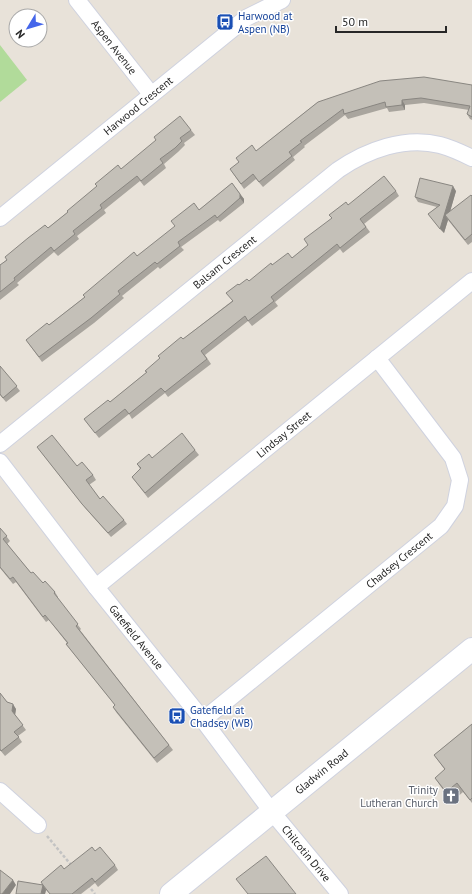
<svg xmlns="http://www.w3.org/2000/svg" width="472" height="894" viewBox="0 0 472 894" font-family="'PT Sans',sans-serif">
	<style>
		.green { fill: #b1db9a }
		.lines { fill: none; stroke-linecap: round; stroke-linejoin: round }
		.minor-casing { stroke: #cfd2df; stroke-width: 18 }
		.secondary-casing { stroke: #cfd2df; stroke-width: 24 }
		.path { stroke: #c3c3c3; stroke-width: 2.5; stroke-dasharray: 3 2; stroke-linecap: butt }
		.minor { stroke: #fff; stroke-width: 16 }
		.secondary { stroke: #fff; stroke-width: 22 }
		.wall { fill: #a9a59e }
		.shaded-wall { fill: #898681 }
		.building { fill: #c4c0b8; stroke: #898681 }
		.labels { text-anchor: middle; stroke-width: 3; stroke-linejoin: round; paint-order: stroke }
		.transit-label { font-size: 11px; fill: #164399; stroke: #fff; text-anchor: start }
		.street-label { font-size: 11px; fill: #272727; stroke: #fff }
		.worship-label { font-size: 11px; fill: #5b616d; stroke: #fff; text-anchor: end }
	</style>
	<rect width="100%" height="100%" fill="#e8e2d9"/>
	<!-- green -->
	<path class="green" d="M 0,45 L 27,80 L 0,102 Z"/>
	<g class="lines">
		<!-- minor casing -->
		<g class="minor-casing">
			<g id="minor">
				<path id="s1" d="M 77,0 L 151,94"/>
				<path id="s2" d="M 0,218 L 246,18 L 282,0"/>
				<path id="s3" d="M 0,444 L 338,170 C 367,150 405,136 440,145 C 451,148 462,153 472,158"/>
				<path id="s4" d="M 0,462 L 96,587 L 203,720 L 272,812 L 340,894"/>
				<path id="s5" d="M 96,587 L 472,281"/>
				<path id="s6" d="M 203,720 L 441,526 L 455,506 L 460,480 L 453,458 L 377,358"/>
				<path d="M 0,791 L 38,825"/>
			</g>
		</g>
		<!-- secondary casing -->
		<g class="secondary-casing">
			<g id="secondary">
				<path id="s7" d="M 171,894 L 472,649"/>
			</g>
		</g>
		<!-- path -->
		<path class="path" d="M 47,836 L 72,866
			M 88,885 L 95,894"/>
		<!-- minor -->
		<use href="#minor" class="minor"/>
		<!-- secondary -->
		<use href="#secondary" class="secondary"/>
	</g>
	<!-- wall -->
	<path class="wall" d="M 472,85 L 472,120 L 470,119 L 467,114 L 469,110 L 424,103 L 405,105 L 405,110 L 389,112 L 387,108 L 348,119 L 345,115 L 304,146 L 305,147 L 293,157 L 295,160 L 263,187 L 256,179 L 244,189 L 230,169 L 256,151 L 318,102 Z
		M 191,130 L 195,135 L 184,143 L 185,145 L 178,152 L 164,164 L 166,168 L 144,186 L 140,181 L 104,210 L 106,213 L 77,236 L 79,239 L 58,256 L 54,252 L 17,283 L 19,285 L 0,300 L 0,265 L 48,228 L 121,169 Z
		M 232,183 L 244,199 L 244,203 L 220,222 L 218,220 L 181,247 L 184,250 L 160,269 L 158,267 L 122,296 L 124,298 L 94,323 L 42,362 L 26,340 L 49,325 L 137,256 L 199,210 Z
		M 396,191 L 399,196 L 364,224 L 370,232 L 343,253 L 340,249 L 303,279 L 275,302 L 278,306 L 252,326 L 248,321 L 205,355 L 211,364 L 168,397 L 165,393 L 132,419 L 129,414 L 99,438 L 88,424 L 84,419 L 110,402 L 147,372 L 183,339 L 232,301 L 239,285 L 249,281 L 272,265 L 292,258 L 308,245 L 348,205 Z
		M 456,191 L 450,211 L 472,196 L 472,242 L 468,245 L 448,220 L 444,233 L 428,214 L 437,207 L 418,202 L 415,197 Z
		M 0,366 L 20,391 L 6,402 L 0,395 Z
		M 37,447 L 77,466 L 93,475 L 96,480 L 89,485 L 100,499 L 124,520 L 127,524 L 111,537 L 86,509 Z
		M 195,450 L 199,455 L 148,498 L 132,477 L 140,469 L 137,464 L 152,458 Z
		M 0,528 L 10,541 L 7,544 L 31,573 L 55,592 L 58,597 L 57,598 L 81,629 L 80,630 L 173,750 L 157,763 L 116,712 L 113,707 L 115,705 L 70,649 L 66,644 L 67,643 L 49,620 L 46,622 L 16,582 L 13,584 L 0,568 Z
		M 0,693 L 7,702 L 16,709 L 15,715 L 26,730 L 18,736 L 22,742 L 5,756 L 0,750 Z
		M 472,724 L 472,803 L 463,792 L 453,801 L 441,787 L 435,778 L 445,770 L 434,755 Z
		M 95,851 L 115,865 L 118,870 L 98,887 L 95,883 L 81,894 L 50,894 L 46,890 L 45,894 L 16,894 L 42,884 L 64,869 Z"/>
	<!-- shaded-wall -->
	<path class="shaded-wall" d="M 402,100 L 405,105 L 405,110 L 402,105 Z
		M 453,186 L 456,191 L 448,219 L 445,215 L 448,220 L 444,233 L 440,229 Z
		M 240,194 L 244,199 L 244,203 L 240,198 Z
		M 13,704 L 16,709 L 15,715 L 12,711 Z
		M 13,880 L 16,885 L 10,894 L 2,894 Z
		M 43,885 L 46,890 L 45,894 L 41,894 Z"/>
	<!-- building -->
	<path class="building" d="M 424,77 L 472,85 L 472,117 L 467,114 L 470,106 L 421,98 L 402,100 L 402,105 L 386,107 L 385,102 L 344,114 L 343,109 L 300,141 L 302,142 L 289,152 L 292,156 L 259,182 L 253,174 L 241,184 L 230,169 L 239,162 L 236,158 L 252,145 L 256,151 L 318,102 L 380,81 Z
		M 180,116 L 191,130 L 180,138 L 182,141 L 175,148 L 160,159 L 163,163 L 141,181 L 137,176 L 100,205 L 102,208 L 73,231 L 75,234 L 54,251 L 51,247 L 14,278 L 15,280 L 0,292 L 0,265 L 7,260 L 5,257 L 28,238 L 45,225 L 48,228 L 68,212 L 67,211 L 97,186 L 95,184 L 118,165 L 121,169 L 156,140 L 154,137 Z
		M 384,176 L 396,191 L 360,219 L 366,227 L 340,248 L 337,244 L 300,274 L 271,297 L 274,301 L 248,321 L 245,316 L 201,351 L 207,359 L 165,392 L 161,388 L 129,414 L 125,409 L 95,433 L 84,419 L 108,400 L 110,402 L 147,372 L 145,371 L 160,358 L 158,356 L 181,337 L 183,339 L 233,301 L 226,293 L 238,284 L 239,285 L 247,279 L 249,281 L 271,263 L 272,265 L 288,253 L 292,258 L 308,245 L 304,239 L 332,218 L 329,215 L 346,202 L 348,205 Z
		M 420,178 L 453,186 L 440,229 L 428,214 L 440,205 L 415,197 Z
		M 232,183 L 240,194 L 240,198 L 217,218 L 215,215 L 178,242 L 180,246 L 157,264 L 155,262 L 118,291 L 120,294 L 91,318 L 39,357 L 26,340 L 47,323 L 49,325 L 85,297 L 83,295 L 134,252 L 137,256 L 175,226 L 171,221 L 194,203 L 199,210 Z
		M 471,195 L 472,196 L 472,234 L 465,240 L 445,215 Z
		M 0,366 L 17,386 L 3,398 L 0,394 Z
		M 182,433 L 195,450 L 145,493 L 132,477 L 141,468 L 137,464 L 149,454 L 152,458 Z
		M 52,435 L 77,466 L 82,462 L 93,475 L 86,480 L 100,499 L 103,496 L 124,520 L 108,533 L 82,504 L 37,447 Z
		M 0,528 L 7,536 L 3,539 L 31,573 L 33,572 L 43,583 L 45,581 L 55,592 L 54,593 L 78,624 L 76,626 L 169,745 L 154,758 L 113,707 L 115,705 L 66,644 L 68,643 L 45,615 L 43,617 L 13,577 L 10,579 L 0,567 Z
		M 0,693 L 7,702 L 13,704 L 12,711 L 23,725 L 14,732 L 19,737 L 1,751 L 0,749 Z
		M 472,724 L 472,798 L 470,800 L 457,783 L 446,792 L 435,778 L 445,769 L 434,755 Z
		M 92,847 L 95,851 L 100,847 L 115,865 L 95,882 L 92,878 L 72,894 L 50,894 L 43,885 L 41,894 L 16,894 L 18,881 L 43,885 L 41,882 L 61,865 L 64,869 Z
		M 266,856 L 296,894 L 248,894 L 236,879 Z
		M 0,870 L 13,880 L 2,894 L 0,894 Z"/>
	<!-- icons -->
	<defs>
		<g id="bus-square" transform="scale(0.9)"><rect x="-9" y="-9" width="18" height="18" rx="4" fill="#1a4fb4" stroke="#fff"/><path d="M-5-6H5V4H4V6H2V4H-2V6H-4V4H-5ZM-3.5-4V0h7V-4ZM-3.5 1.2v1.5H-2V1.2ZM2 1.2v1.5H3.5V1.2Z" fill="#fff"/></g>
		<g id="church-square" transform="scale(0.9)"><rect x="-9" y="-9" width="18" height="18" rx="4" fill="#6b7280" stroke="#fff"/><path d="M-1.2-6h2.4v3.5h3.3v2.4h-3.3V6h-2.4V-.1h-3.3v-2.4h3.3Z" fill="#fff"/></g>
	</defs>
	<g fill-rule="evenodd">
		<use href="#bus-square" x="225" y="22"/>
		<use href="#bus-square" x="177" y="716"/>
		<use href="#church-square" x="451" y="796"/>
	</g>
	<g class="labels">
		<!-- transit labels -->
		<g class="transit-label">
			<text x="238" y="20">Harwood at<tspan x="238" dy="13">Aspen (NB)</tspan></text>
			<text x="190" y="714">Gatefield at<tspan x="190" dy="13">Chadsey (WB)</tspan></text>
		</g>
		<!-- street labels -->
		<g class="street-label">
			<text dy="4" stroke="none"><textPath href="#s1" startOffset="60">Aspen Avenue</textPath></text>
			<text dy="4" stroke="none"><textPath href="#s2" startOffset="178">Harwood Crescent</textPath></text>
			<text dy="4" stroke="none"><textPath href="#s3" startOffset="289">Balsam Crescent</textPath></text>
			<text dy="4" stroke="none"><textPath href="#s5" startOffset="242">Lindsay Street</textPath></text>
			<text dy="4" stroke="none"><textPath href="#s6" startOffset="253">Chadsey Crescent</textPath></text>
			<text dy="4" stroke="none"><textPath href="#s4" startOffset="222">Gatefield Avenue</textPath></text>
			<text dy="4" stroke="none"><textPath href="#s7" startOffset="194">Gladwin Road</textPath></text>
			<text dy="4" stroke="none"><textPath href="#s4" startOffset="497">Chilcotin Drive</textPath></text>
		</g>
		<!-- worship labels -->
		<g class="worship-label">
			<text x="438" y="794">Trinity<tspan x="438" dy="13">Lutheran Church</tspan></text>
		</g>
	</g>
	<!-- north arrow -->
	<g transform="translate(28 28) rotate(232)"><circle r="19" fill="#ffffff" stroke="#a9a9a9"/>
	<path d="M0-3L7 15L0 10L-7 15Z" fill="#4566ea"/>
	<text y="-6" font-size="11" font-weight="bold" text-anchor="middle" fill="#272727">N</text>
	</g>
	<!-- scale -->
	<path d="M336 26v6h110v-6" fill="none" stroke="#272727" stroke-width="2"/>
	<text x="342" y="26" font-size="12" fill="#272727" stroke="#ffffff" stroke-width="3" paint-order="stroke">50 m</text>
</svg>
